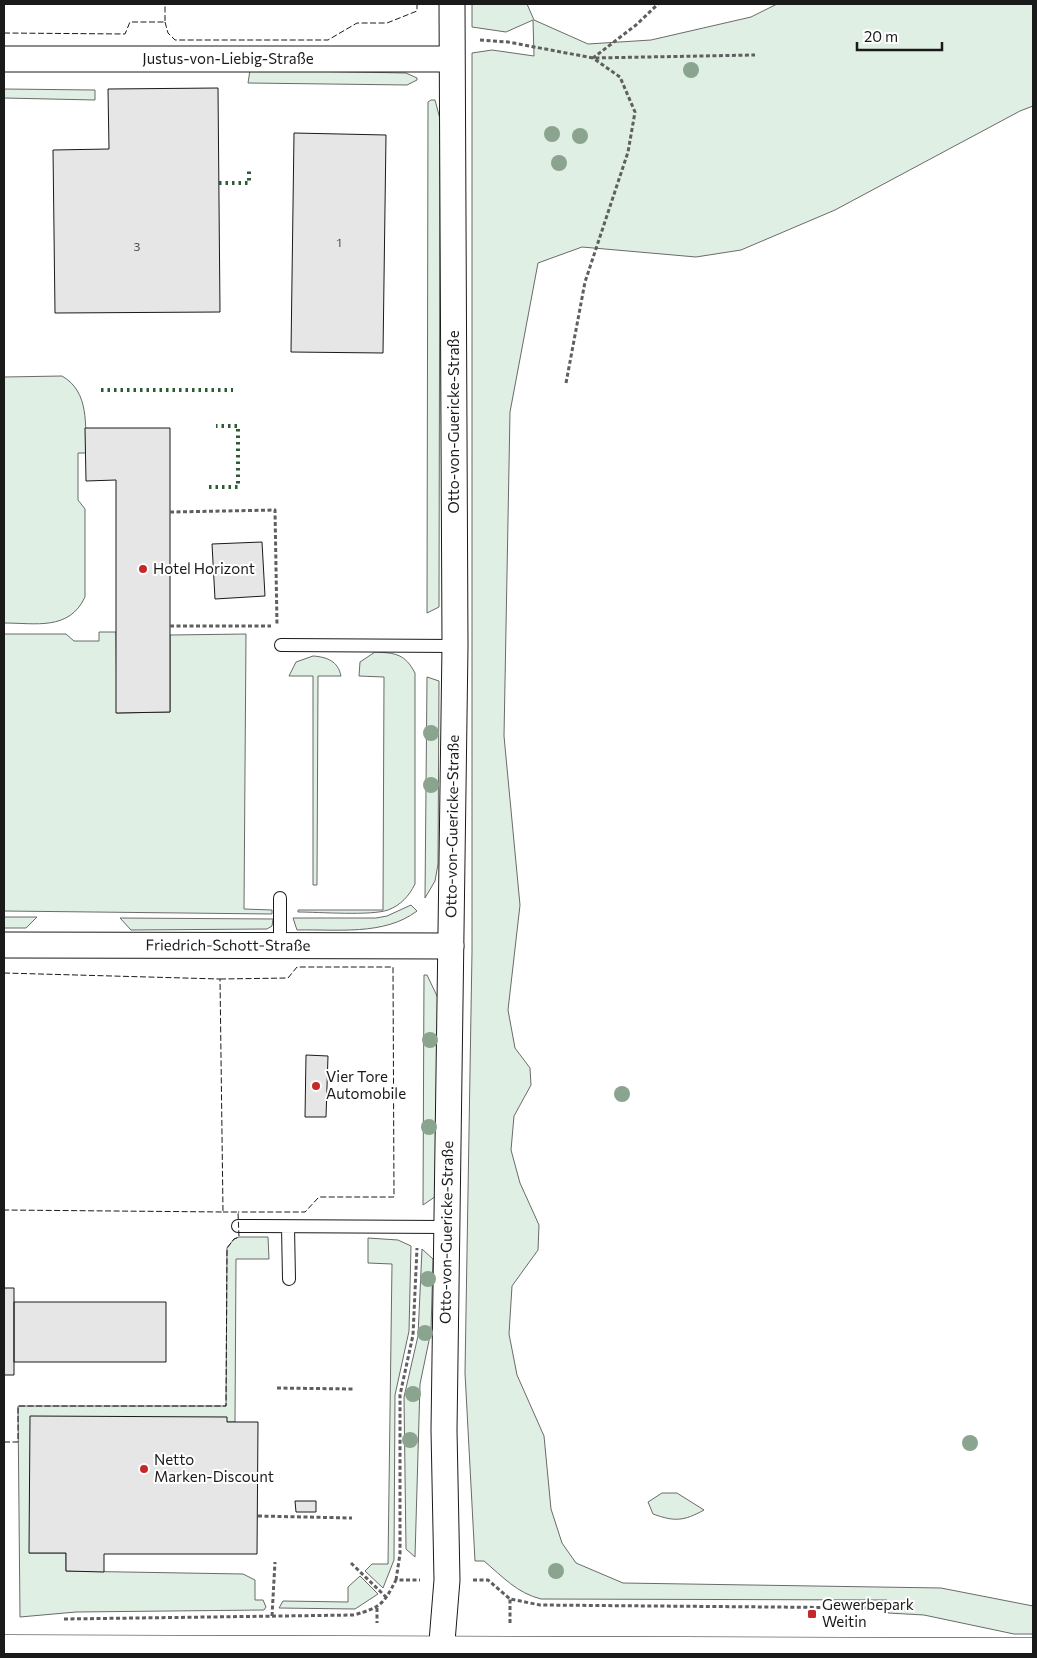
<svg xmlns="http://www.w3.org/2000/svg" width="1037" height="1658" viewBox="0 0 1037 1658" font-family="Commissioner,sans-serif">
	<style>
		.green { fill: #e0efe3; stroke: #6a6a6a }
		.building { fill: #e6e6e6; stroke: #1a1a1a }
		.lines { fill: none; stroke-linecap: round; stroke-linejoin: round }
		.service-casing { stroke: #1a1a1a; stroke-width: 14 }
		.minor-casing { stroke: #1a1a1a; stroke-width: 27 }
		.primary-casing { stroke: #1a1a1a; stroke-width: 29 }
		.path { stroke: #5f5f5f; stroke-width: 3; stroke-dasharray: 4 2.5; stroke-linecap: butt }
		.service { stroke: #fff; stroke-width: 12 }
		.minor { stroke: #fff; stroke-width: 25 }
		.primary { stroke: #fff; stroke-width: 28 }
		.hedge { stroke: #2b5a34; stroke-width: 4; stroke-dasharray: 2.5 4; stroke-linecap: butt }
		.fence { stroke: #1a1a1a; stroke-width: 1; stroke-dasharray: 6 2.5; stroke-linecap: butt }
		.tree { fill: #8aa48f }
		.poi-dot { fill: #c62828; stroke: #fff; stroke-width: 2 }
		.labels { text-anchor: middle; stroke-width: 4; stroke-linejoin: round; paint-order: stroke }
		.number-label { font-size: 12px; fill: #4d4d4d }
		.street-label { font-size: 15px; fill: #1a1a1a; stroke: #fff }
		.poi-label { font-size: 15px; fill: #1a1a1a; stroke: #fff; text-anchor: start }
	</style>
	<rect width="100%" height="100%" fill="#fff"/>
	<!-- green -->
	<path class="green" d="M 472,4 L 527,4 L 534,20 L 588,44 L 651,40 L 751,17 L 777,4 L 1033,4 L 1033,106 L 1020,111 L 835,210 L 741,250 L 696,257 L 582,247 L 538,263 L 510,412 L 504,736 L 520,905 L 508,1010 L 515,1048 L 530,1068 L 531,1085 L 514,1116 L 511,1150 L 520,1183 L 539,1225 L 538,1250 L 512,1286 L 509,1334 L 517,1375 L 544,1436 L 551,1509 L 562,1543 L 576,1563 L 623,1583 L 941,1588 L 1033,1606 L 1033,1634 L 1014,1634 L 924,1615 L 888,1613 L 887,1600 L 541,1599 C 517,1593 503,1577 484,1561 L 475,1561 L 465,1373 L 472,952 L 472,53 L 492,50 L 534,56 L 533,20 L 506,32 L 472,27 Z
		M 250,70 L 406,73 L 417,78 L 417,80 L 407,85 L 248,83 Z
		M 4,89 L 95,90 L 95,100 L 4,98 Z
		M 431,100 L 435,100 L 440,119 L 439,607 L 427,613 L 428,102 Z
		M 62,376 C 90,392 85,426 86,453 L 78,453 L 78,500 L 85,509 L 85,597 C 69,631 36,623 4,623 L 4,377 Z
		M 99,632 L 116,632 L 117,713 L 170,712 L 170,635 L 246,634 L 244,909 L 272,910 L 272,914 L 4,911 L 4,634 L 66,634 L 74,641 L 99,641 Z
		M 375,652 C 396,653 405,654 415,673 L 415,884 C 409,896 401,905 388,910 C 371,916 319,912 298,912 L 298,910 L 383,910 L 384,677 L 359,676 L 360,662 Z
		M 313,656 C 327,657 338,661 341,676 L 318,676 L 317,885 L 313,885 L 313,676 L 289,676 L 296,662 Z
		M 427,677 L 439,681 L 438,864 L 435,881 L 425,898 Z
		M 411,905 L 417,911 C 384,936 337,929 297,930 L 293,918 L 376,918 L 387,916 Z
		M 4,917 L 37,917 L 26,928 L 4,928 Z
		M 120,918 L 273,919 L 272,926 L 267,929 L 131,930 Z
		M 424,975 L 427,975 L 438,998 L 436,1196 L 423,1205 Z
		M 239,1237 L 268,1237 L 269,1259 L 236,1259 L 235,1422 L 227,1422 L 29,1553 L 66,1553 L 66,1571 L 243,1574 L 255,1580 L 255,1600 L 263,1600 L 266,1607 L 264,1610 L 76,1612 L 20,1617 L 18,1406 L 226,1406 L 227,1248 L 234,1239 Z
		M 368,1238 L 398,1240 L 411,1246 L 409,1331 L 395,1395 L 394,1560 L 383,1588 L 365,1571 L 372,1564 L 388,1564 L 392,1264 L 368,1263 Z
		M 422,1249 L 433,1259 L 431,1331 L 420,1384 L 415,1557 L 406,1549 L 404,1397 L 418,1336 Z
		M 662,1493 L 677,1493 L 704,1510 C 684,1521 675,1522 653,1514 L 648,1502 Z
		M 360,1576 L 378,1594 L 355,1609 L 279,1608 L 283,1601 L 348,1602 L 348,1587 Z"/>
	<!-- building -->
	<path class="building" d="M 218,88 L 220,312 L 55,313 L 53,150 L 109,149 L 108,89 Z
		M 294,133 L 386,135 L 383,353 L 291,352 Z
		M 85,428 L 170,428 L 170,712 L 116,713 L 116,480 L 86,481 Z
		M 262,542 L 265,596 L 215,599 L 212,544 Z
		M 306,1055 L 328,1056 L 326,1117 L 305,1117 Z
		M 4,1288 L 14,1288 L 14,1375 L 4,1375 Z
		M 14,1302 L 166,1302 L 166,1362 L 14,1362 Z
		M 30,1416 L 227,1417 L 227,1422 L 258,1422 L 257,1554 L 104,1554 L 104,1572 L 66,1571 L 66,1553 L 29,1553 Z
		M 295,1501 L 316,1501 L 316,1512 L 296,1512 Z"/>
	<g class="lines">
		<!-- service casing -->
		<g class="service-casing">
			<path id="service" d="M 281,645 L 455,646
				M 280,898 L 280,946
				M 238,1226 L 447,1227
				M 288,1227 L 289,1279"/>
		</g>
		<!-- minor casing -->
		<g class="minor-casing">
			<g id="minor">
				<path id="s1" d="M 4,59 L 451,59"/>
				<path id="s2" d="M 4,945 L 451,946"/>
				<path id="s3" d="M 441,1654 L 447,1580 L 444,1430 L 455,646 L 452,4"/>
			</g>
		</g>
		<!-- primary casing -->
		<g class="primary-casing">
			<path id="primary" d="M 4,1649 L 1033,1652"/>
		</g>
		<!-- path -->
		<path class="path" d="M 480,40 L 508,42 L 593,58 L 755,55
			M 566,383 L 585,282 L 628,152 L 635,112 L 620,77 L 593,58 L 636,25 L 658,4
			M 170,512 L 275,510 L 277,625
			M 170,626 L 271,626
			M 277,1388 L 354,1389
			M 258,1516 L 352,1518
			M 351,1563 L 386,1597
			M 396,1580 L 400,1554 L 400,1395 L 413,1335 L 417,1248
			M 473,1580 L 488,1580 L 510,1599 L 540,1605 L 885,1608
			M 377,1608 L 377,1623
			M 272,1616 L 275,1562
			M 64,1619 L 354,1615 C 381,1607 383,1605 396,1580 L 420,1580
			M 510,1623 L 510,1599"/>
		<!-- service -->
		<use href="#service" class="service"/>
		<!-- minor -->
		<use href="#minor" class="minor"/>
		<!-- primary -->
		<use href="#primary" class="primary"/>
		<!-- hedge -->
		<path class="hedge" d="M 219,183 L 249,183 L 249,170
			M 101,390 L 233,390
			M 209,487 L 238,487 L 238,426 L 216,426"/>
		<!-- fence -->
		<path class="fence" d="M 165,22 L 168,33 L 175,40 L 328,40 L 357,23 L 387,23 L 417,11 L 417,4
			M 4,33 L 125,34 L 130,22 L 165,22 L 165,4
			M 4,973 L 220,979 L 223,1212 L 4,1210
			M 220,979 L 288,978 L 297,967 L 393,967 L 394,1197 L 319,1197 L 305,1212 L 238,1212
			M 4,1442 L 18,1442 L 18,1406 L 226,1406 L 227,1248 L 234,1239 L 239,1237 L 238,1212 L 223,1212"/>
	</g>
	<!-- trees -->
	<g class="tree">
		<circle cx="691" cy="70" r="8"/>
		<circle cx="552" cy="134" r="8"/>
		<circle cx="580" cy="136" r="8"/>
		<circle cx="559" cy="163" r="8"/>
		<circle cx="431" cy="733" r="8"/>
		<circle cx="431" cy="785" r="8"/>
		<circle cx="430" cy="1040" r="8"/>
		<circle cx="622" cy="1094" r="8"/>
		<circle cx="429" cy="1127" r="8"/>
		<circle cx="428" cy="1279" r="8"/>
		<circle cx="425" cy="1333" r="8"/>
		<circle cx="413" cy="1394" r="8"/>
		<circle cx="410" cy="1440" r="8"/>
		<circle cx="970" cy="1443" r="8"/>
		<circle cx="556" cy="1571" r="8"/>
	</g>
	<!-- markers -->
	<g class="poi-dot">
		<circle cx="143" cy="569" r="5"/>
		<circle cx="316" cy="1086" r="5"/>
		<circle cx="144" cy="1469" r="5"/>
		<rect x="807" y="1609" width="10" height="10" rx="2.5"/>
	</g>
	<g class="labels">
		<!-- number labels -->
		<g class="number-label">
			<text x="339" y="247">1</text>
			<text x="137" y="251">3</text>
		</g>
		<!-- street labels -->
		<g class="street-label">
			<text dy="5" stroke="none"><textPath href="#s1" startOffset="224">Justus-von-Liebig-Straße</textPath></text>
			<text transform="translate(454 422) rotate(-90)" y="5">Otto-von-Guericke-Straße</text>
			<text dy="5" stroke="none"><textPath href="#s3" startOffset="828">Otto-von-Guericke-Straße</textPath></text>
			<text dy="5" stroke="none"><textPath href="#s2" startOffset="224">Friedrich-Schott-Straße</textPath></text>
			<text dy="5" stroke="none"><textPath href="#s3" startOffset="422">Otto-von-Guericke-Straße</textPath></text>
		</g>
		<!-- poi labels -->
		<g class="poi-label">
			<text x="153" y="574">Hotel Horizont</text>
			<text x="326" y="1082">Vier Tore<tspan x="326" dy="17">Automobile</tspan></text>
			<text x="154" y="1465">Netto<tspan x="154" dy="17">Marken-Discount</tspan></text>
			<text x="822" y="1610">Gewerbepark<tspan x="822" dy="17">Weitin</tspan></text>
		</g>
	</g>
	<!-- border -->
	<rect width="1037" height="1658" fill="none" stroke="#1a1a1a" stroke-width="10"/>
	<!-- scale -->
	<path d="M857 42v8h85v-8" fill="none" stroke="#1a1a1a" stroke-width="2.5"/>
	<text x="864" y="42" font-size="15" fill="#1a1a1a" stroke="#ffffff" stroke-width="4" paint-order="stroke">20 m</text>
</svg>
